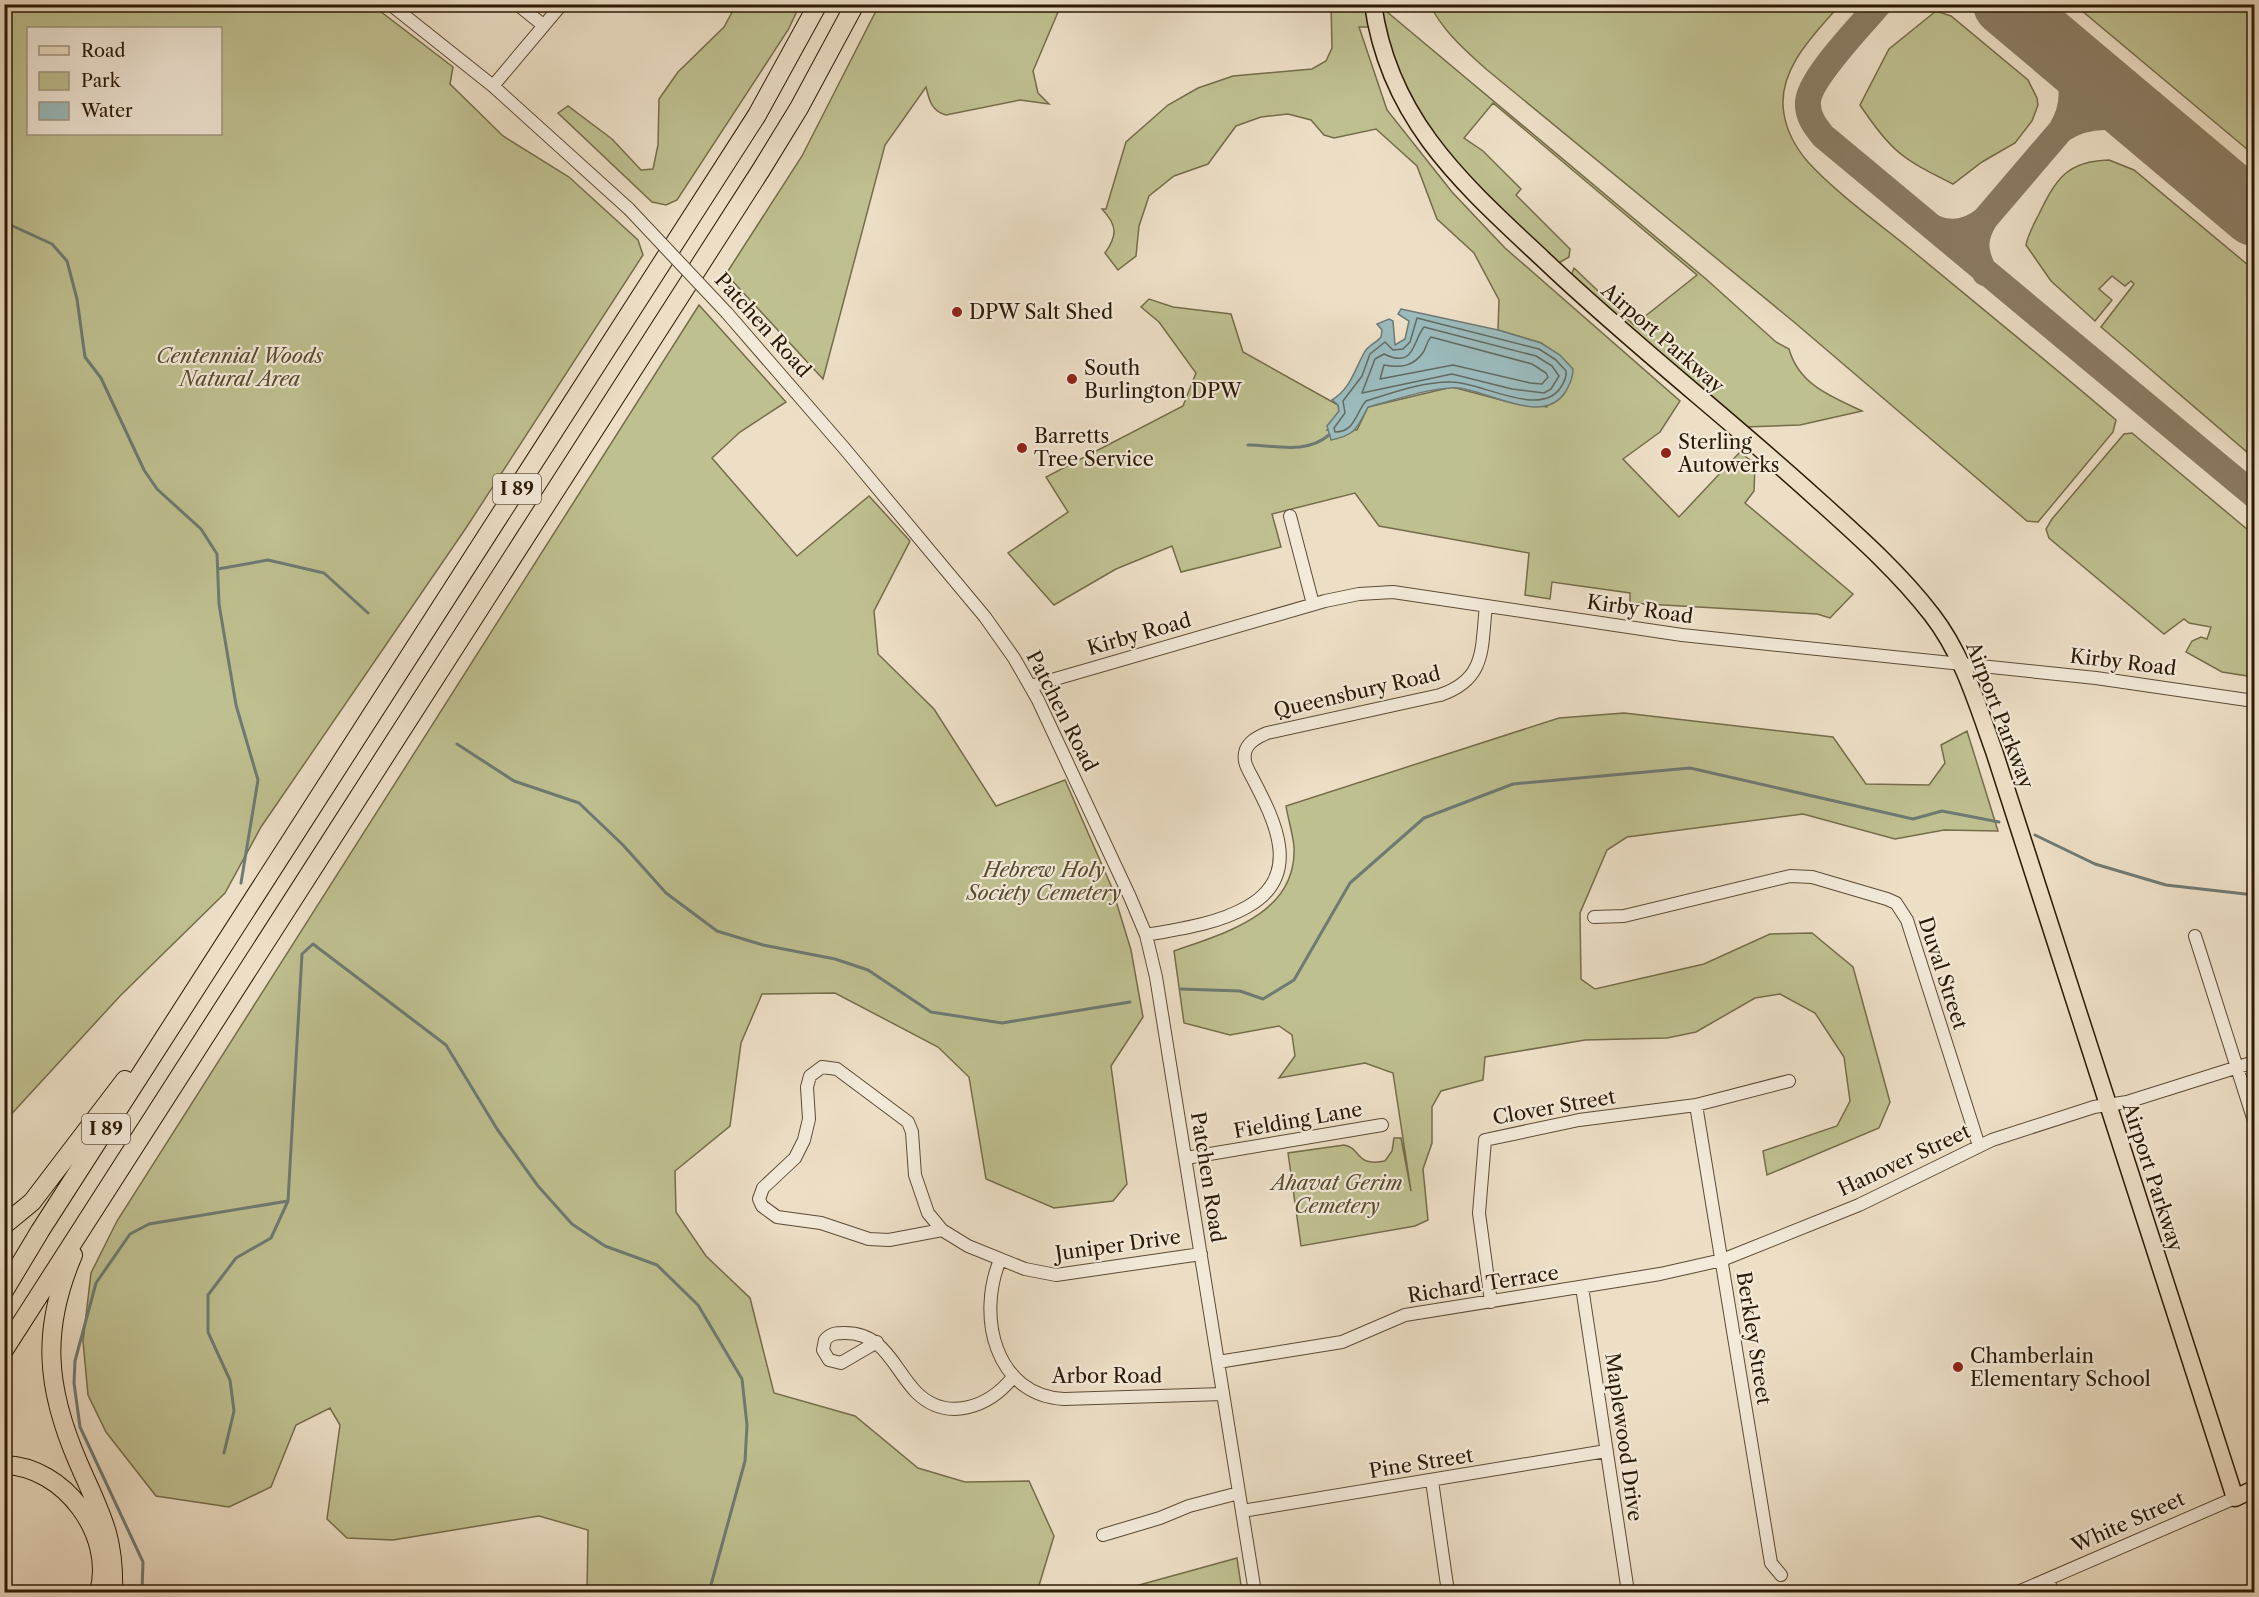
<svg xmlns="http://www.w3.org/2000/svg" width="2259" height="1597" viewBox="0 0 2259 1597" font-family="'Libre Caslon Text',serif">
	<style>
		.green { fill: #bfc090; stroke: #756c4a; stroke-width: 1.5; fill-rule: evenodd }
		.water { fill: #9bbbbd; stroke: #6e7a73; stroke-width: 1.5 }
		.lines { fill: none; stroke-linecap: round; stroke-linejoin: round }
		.shore { stroke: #636a60; stroke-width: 1.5 }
		.stream { stroke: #6e7a73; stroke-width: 3 }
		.taxiway { stroke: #8c7c64; stroke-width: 26 }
		.runway { stroke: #8c7c64; stroke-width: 64 }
		.minor-casing { stroke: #5c4a34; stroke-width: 14 }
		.major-casing { stroke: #2b1903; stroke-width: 19 }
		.highway-casing { stroke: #2b1903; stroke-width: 20 }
		.minor { stroke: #f3eada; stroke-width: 12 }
		.major { stroke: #eddfc6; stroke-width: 16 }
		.highway { stroke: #eddfc6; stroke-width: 18 }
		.minor-bridge-casing { stroke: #5c4a34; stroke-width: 14; stroke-linecap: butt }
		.minor-bridge { stroke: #f3eada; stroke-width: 12 }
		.poi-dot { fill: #8f2418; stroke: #f3eada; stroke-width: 2 }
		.labels { text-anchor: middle; stroke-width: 4.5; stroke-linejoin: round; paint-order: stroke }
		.shield { fill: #f3eada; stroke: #675844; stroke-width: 1.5 }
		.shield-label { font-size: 18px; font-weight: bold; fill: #2b1903 }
		.poi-label { font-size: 20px; fill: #2b1903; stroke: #f3eada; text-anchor: start }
		.street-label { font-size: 20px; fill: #2b1903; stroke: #f3eada }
		.park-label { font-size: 20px; font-style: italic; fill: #574b2d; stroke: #f3eada }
	</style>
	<rect width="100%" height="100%" fill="#eddfc6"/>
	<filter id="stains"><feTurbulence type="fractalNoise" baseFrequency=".00333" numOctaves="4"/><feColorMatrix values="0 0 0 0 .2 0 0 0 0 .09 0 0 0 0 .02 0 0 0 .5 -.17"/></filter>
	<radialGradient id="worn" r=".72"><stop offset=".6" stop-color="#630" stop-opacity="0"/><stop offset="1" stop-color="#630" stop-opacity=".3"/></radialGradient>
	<!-- green -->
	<path class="green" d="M 1368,4 L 1370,27 L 1359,27 L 1387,110 L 1452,192 L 1505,248 L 1680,401 L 1660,432 L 1623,459 L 1679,517 L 1740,452 L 1755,464 L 1754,491 L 1745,503 L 1853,594 L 1830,618 L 1817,614 L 1630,603 L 1630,593 L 1552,582 L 1550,599 L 1525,595 L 1529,553 L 1379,526 L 1355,493 L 1272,514 L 1281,547 L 1181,572 L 1172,546 L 1116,569 L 1054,605 L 1008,553 L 1068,512 L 1046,477 L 1183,406 L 1196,373 L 1159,322 L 1141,307 L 1149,299 L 1173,307 L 1231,314 L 1243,352 L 1338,405 L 1339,411 L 1327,430 L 1357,430 L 1368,407 L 1452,387 L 1509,402 L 1547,407 L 1542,343 L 1498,330 L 1499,300 L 1474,253 L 1437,219 L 1417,166 L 1376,129 L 1334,138 L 1324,135 L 1311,120 L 1288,114 L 1261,117 L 1236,126 L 1208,164 L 1174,176 L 1149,196 L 1139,226 L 1136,256 L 1118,270 L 1105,253 C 1118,235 1117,225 1102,209 L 1106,209 L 1126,142 L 1168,105 L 1198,88 L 1233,76 L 1312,69 L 1326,61 L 1332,48 L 1331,5 Z
		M 4,5 L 372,5 L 453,67 L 450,84 L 503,136 L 569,177 L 638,240 L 643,255 L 466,528 L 261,827 L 225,893 L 120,996 L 5,1121 ZM 28,28 L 220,28 L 220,134 L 28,134 Z
		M 736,5 L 800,5 L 788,30 L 677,200 L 666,205 L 652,202 L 558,113 L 568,106 L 612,139 L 641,170 L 653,169 L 658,145 L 659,99 L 678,72 L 724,27 Z
		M 879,5 L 1061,5 L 1033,71 L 1038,93 L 1049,104 L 1020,100 L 946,115 C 931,111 929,99 926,87 L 885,145 L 823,379 L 726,274 L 802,156 Z
		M 1430,5 L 1840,5 C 1814,34 1776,71 1784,114 C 1787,133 1796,148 1808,162 C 1834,191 1878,223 1909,248 C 1978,305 2048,362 2116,420 L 2113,432 L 2038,522 L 2027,521 L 1794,322 L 1486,69 C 1464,49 1443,31 1430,5 Z
		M 2075,5 L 2254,5 L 2254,155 Z
		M 1380,6 L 1706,279 L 1776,342 L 1789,349 C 1799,385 1832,397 1862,411 L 1800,425 L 1745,427 L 1571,276 L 1574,268 L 1634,325 L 1697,275 L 1493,103 L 1464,138 L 1483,151 L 1521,189 L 1516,195 L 1570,249 L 1569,257 L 1557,264 L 1462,172 L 1413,106 L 1388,43 Z
		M 1936,11 L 1951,16 L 2028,80 L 2037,98 L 2038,105 L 2032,121 L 2015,143 L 1982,162 L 1953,184 C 1903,159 1892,153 1860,105 L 1889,49 Z
		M 2109,160 L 2134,170 L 2254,270 L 2254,458 L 2101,327 L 2134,284 L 2131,281 L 2125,286 L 2112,276 L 2099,289 L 2112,300 L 2095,321 L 2051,281 L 2026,245 C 2028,234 2034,224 2039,214 C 2056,179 2067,161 2109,160 Z
		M 699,305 L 786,402 L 740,432 L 712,458 L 797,556 L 869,496 L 910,541 L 874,611 L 878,654 L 934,709 L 996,806 L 1065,780 L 1112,888 L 1131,950 L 1143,1017 L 1111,1066 L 1127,1184 L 1113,1201 L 1054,1208 L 986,1179 L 969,1077 L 938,1047 L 835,993 L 762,994 L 741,1043 L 730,1126 L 675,1171 L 676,1212 L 706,1256 L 750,1298 L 774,1393 L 855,1416 L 918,1468 L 965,1482 L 1029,1481 L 1054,1536 L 1037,1592 L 587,1592 L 588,1530 L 539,1516 L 393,1540 L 347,1538 L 327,1519 L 340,1425 L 330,1408 L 296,1425 L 271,1487 L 229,1507 L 156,1496 L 106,1432 L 88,1395 L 83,1341 L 91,1273 L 117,1221 Z
		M 2132,433 L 2254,535 L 2254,677 L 2222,672 L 2186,652 L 2192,641 L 2201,637 L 2207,639 L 2211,627 L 2189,623 L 2184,619 L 2164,634 L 2049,538 L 2046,529 L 2052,519 L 2124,434 Z
		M 1624,713 L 1833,737 L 1866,784 L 1929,785 L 1945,763 L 1941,745 L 1967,731 L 1998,831 L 1944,830 L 1895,839 L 1803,814 L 1627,837 L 1607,850 L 1580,913 L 1581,979 L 1595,989 L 1704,964 L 1770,934 L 1812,933 L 1853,967 L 1890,1102 L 1879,1128 L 1767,1175 L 1763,1151 L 1837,1126 L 1850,1101 L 1844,1057 L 1815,1013 L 1780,994 L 1755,998 L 1696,1032 L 1667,1038 L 1585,1040 L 1485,1057 L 1483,1080 L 1441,1091 L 1432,1107 L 1432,1143 L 1423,1169 L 1428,1220 L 1415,1226 L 1301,1246 L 1288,1153 L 1344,1145 C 1362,1148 1354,1167 1385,1161 L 1392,1151 L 1394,1138 L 1401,1138 L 1411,1191 L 1393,1073 L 1365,1063 L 1279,1078 L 1295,1056 L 1292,1035 L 1279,1026 L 1230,1035 L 1184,1023 L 1174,951 C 1225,933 1297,914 1294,847 C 1293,834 1288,819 1286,806 L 1559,718 Z
		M 1237,1558 L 1242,1592 L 1114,1592 Z"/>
	<!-- water -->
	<path class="water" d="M 1401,309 L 1498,330 L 1541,343 L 1560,355 L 1573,369 C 1573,378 1570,383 1566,391 C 1542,430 1483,385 1450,388 C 1422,390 1395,400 1368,407 C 1357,428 1356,435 1331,440 L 1327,426 L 1339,411 L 1338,405 L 1332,400 C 1351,388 1354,371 1364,353 C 1367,346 1376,343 1381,337 L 1382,330 L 1377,324 L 1389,319 L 1393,321 L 1395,345 L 1405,339 L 1409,321 L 1398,314 Z"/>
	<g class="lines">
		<!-- shore -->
		<path class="shore" d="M 1417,318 L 1539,349 L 1556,360 L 1566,371 C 1567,377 1564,382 1561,387 C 1541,419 1481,382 1452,382 C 1425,381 1392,393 1366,401 C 1355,414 1355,432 1335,432 L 1334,428 L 1345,413 L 1343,401 L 1362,376 L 1370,354 L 1385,342 L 1393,350 L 1403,349 L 1410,342 Z
			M 1424,327 L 1536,356 L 1552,366 L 1559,376 L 1551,389 L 1544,393 L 1512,389 L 1452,374 L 1362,393 L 1375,359 L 1384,354 C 1415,369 1412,342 1424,327 Z
			M 1431,337 L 1532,364 L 1546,373 L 1548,377 L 1542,384 L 1530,383 L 1453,365 L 1380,379 L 1384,365 C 1400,368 1414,367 1424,351 C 1427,345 1427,341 1431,337 Z"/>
		<!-- stream -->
		<path class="stream" d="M 4,222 L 52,244 L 67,261 L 77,299 L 85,357 L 101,378 L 144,470 L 157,489 L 201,529 L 217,554 L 219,604 L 236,705 L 258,780 L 241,883
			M 1248,445 C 1275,445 1305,455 1329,435
			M 218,569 L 268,560 L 324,573 L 368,613
			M 457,744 L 514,781 L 579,803 L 623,845 L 666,893 L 717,931 L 763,945 L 835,959 L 868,970 L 931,1012 L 1002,1023 L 1130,1002
			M 2035,835 L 2095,864 L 2166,885 L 2254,895
			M 1181,989 L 1240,991 L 1263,999 L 1294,980 L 1350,883 L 1424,818 L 1513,784 L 1690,768 L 1913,819 L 1942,811 L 1999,822
			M 224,1453 L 234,1411 L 230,1380 L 208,1332 L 208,1295 L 236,1258 L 271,1238 L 288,1201 L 302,954 L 313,944 L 446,1045 L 497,1129 L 538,1186 L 572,1224 L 605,1246 L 657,1265 L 698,1305 L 742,1379 L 747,1425 L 745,1461 L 709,1592
			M 142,1592 L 143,1562 L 80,1427 L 74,1383 L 75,1361 L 96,1283 L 130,1234 L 149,1224 L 288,1201"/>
		<!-- taxiway -->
		<path class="taxiway" d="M 1879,4 C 1862,25 1809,78 1808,102 C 1807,116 1815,126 1823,136 L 2254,495
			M 2020,4 L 2025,23
			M 2052,45 C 2073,72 2079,100 2061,130 C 2091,110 2126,115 2156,131
			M 1985,219 L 2061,130
			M 1932,227 C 1951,236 1969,232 1985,219 C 1973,239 1974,252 1985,273"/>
		<!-- runway -->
		<path class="runway" d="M 2005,4 L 2254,214"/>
		<!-- minor casing -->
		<g class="minor-casing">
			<path id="minor" d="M 390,4 L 493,86 L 629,209
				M 517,4 L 543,25
				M 493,86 L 562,4
				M 727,313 L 844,448 L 985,617 L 1014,658 L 1038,700 L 1130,897 L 1146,935 L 1156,977 L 1255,1592
				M 1290,516 L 1313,604
				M 1031,686 L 1325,601 L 1359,594 L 1393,592 L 1682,635 L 2096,678 L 2254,701
				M 1594,917 L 1624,916 L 1790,876 L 1812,877 L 1887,899 L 1896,903 L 1907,920 L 1979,1146
				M 1146,935 C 1180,929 1217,924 1247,907 C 1303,876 1275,821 1253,779 C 1249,771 1243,763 1245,753 C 1247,742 1258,737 1267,733 L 1440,695 C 1487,679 1481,648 1486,606
				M 2195,936 L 2254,1121
				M 1696,1105 L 1771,1563 L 1781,1575
				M 1186,1158 L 1382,1125
				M 942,1230 L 889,1240 L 869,1239 L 821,1223 L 777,1217 L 762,1206 L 759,1199 L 763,1188 L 795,1158 L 804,1140 L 809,1119 L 807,1087 L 810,1076 L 822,1067 L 837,1069 L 908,1122 L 912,1132 L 915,1175 L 928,1213 L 942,1230 L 968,1246 L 1025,1269 L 1056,1275 L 1201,1254
				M 1000,1260 C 977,1315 994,1395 1064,1399 L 1223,1394
				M 1582,1287 L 1628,1592
				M 1491,1302 L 1479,1213 L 1485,1140 L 1579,1120 L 1696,1105 L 1789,1081
				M 877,1342 L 841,1363 L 829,1360 L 823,1350 L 825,1340 C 831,1333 836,1333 845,1333 C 885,1333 893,1368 916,1392 C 947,1423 989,1407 1013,1377
				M 1218,1362 L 1342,1342 L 1405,1315 L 1660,1274 L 1722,1260 L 1859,1205 L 1992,1140 L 2094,1107 L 2127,1102 L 2254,1062
				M 1432,1481 L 1448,1592
				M 1242,1511 L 1606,1451
				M 1103,1535 L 1160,1518 L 1189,1506 L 1239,1493
				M 2049,1579 L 2051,1592
				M 2018,1592 L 2235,1498"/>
		</g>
		<!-- major casing -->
		<g class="major-casing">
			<path id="major" d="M 1373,4 C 1389,120 1463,184 1543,259 C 1631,343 1727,417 1817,499 C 1857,535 1899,572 1932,615 C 1963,655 1977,704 1994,751 L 2235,1498 L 2254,1489"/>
		</g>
		<!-- highway casing -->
		<g class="highway-casing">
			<path id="highway" d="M 4,1225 L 32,1202 L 125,1080
				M 73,1255 C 41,1330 46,1388 78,1462 C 100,1513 115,1535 113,1592
				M 4,1291 L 40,1231 L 757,115 L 818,4
				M 4,1350 L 761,170 L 799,108 L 855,4
				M 4,1465 C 64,1466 115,1535 99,1592"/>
		</g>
		<!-- minor -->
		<use href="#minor" class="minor"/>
		<!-- major -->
		<use href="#major" class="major"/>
		<!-- highway -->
		<use href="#highway" class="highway"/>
		<!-- minor-bridge casing -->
		<g class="minor-bridge-casing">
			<path id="minor-bridge" d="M 629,209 L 727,313"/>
		</g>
		<!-- minor-bridge -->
		<use href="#minor-bridge" class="minor-bridge"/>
	</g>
	<!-- markers -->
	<g class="poi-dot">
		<circle cx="957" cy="312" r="6"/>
		<circle cx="1072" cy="379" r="6"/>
		<circle cx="1022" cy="448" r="6"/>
		<circle cx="1666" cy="453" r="6"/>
		<circle cx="1958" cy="1367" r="6"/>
	</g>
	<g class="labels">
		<!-- shield labels -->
		<g class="shield">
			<rect x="493" y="474" width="48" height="30" rx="4.5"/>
			<rect x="82" y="1114" width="48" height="30" rx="4.5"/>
		</g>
		<g class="shield-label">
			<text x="517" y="495">I 89</text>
			<text x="106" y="1135">I 89</text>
		</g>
		<!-- poi labels -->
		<g class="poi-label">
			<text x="969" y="319">DPW Salt Shed</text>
			<text x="1084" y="375">South<tspan x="1084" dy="23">Burlington DPW</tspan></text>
			<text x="1034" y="443">Barretts<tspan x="1034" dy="23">Tree Service</tspan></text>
			<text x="1678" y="449">Sterling<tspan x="1678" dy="23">Autowerks</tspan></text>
			<text x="1970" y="1363">Chamberlain<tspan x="1970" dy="23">Elementary School</tspan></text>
		</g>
		<!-- street labels -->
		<g class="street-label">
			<text transform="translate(763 325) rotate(48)" y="7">Patchen Road</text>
			<text transform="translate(1663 338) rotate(41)" y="7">Airport Parkway</text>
			<text transform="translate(1640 609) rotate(8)" y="7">Kirby Road</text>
			<text transform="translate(1139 634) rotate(-16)" y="7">Kirby Road</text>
			<text transform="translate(2123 662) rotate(7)" y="7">Kirby Road</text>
			<text transform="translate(1357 692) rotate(-13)" y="7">Queensbury Road</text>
			<text transform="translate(1062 711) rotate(63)" y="7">Patchen Road</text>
			<text transform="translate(2000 715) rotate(69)" y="7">Airport Parkway</text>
			<text transform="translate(1943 973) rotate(72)" y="7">Duval Street</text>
			<text transform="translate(1554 1107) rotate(-10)" y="7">Clover Street</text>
			<text transform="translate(1298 1120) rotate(-10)" y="7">Fielding Lane</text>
			<text transform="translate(1904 1160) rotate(-25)" y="7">Hanover Street</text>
			<text transform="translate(1208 1177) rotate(81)" y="7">Patchen Road</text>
			<text transform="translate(2153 1177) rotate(72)" y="7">Airport Parkway</text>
			<text transform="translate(1118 1245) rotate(-8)" y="7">Juniper Drive</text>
			<text transform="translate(1483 1284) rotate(-9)" y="7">Richard Terrace</text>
			<text transform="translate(1754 1338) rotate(81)" y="7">Berkley Street</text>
			<text x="1107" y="1383">Arbor Road</text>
			<text transform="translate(1624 1437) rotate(82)" y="7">Maplewood Drive</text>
			<text transform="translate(1421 1463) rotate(-9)" y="7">Pine Street</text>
			<text transform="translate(2128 1522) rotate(-24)" y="7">White Street</text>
		</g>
		<!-- park labels -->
		<g class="park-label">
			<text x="240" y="363">Centennial Woods<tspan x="240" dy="23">Natural Area</tspan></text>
			<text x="1044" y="877">Hebrew Holy<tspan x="1044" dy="23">Society Cemetery</tspan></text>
			<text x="1337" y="1190">Ahavat Gerim<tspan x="1337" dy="23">Cemetery</tspan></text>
		</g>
	</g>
	<!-- margin -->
	<rect width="2259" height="1597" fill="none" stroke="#eddfc6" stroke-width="24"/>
	<rect x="6" y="6" width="2247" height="1585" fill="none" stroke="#2b1903" stroke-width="3"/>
	<rect x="12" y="12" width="2235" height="1573" fill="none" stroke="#2b1903" stroke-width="1.5"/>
	<!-- legend -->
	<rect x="27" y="27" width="195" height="108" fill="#f3eada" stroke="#a39684" stroke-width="1.5"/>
	<rect x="39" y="46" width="30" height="9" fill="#eddfc6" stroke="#a39684" stroke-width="1.5"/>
	<text x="81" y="57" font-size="18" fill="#2b1903">Road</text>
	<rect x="39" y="72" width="30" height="18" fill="#bfc090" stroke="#a39684" stroke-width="1.5"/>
	<text x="81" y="87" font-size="18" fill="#2b1903">Park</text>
	<rect x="39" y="102" width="30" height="18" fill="#9bbbbd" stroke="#a39684" stroke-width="1.5"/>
	<text x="81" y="117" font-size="18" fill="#2b1903">Water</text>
	<rect width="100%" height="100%" filter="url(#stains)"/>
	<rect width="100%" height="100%" fill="url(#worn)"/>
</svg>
